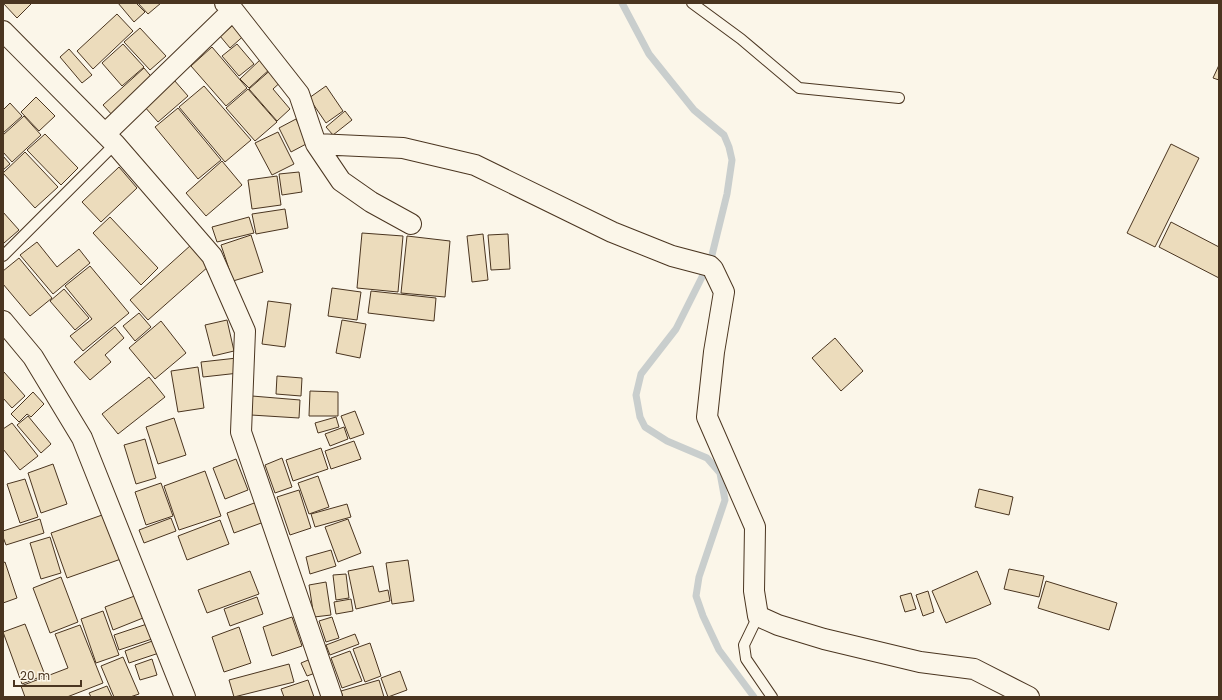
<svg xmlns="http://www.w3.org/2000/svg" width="1222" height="700" viewBox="0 0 1222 700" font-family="Poppins,sans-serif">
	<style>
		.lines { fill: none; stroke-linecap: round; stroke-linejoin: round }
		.stream { stroke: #c9cecd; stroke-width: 7 }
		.building { fill: #ecdcbc; stroke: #4a3520 }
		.service-casing { stroke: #4a3520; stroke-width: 12 }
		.minor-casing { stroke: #4a3520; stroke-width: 22 }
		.service { stroke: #fbf6e9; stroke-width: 10 }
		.minor { stroke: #fbf6e9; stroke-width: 20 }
	</style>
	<rect width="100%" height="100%" fill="#fbf6e9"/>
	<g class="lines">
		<!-- stream -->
		<path class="stream" d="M 622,3 L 649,54 L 694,110 L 724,135 L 729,147 L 732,160 L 727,194 L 711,259 L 676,329 L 641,374 L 636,395 L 640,417 L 645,427 L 667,441 L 707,458 L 720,473 L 725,500 L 699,577 L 696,596 L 703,616 L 719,650 L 754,697"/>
	</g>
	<!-- building -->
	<path class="building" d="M 3,3 L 32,3 L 17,18 Z
		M 118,3 L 136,3 L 145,12 L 134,22 Z
		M 138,3 L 161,3 L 148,14 Z
		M 117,14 L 133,31 L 93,69 L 77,51 Z
		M 239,20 L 248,32 L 230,48 L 220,36 Z
		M 140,28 L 166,56 L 150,70 L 124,42 Z
		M 123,44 L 144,67 L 122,86 L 102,63 Z
		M 237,44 L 254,64 L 239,76 L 222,56 Z
		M 212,47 L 247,88 L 226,106 L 191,66 Z
		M 69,49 L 92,75 L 82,83 L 60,57 Z
		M 261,59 L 270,69 L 249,88 L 240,79 Z
		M 1219,65 L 1219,80 L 1213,78 Z
		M 274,67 L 284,79 L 273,89 L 290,109 L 277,121 L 249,89 Z
		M 144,68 L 155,81 L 114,117 L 103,105 Z
		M 174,80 L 188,96 L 158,122 L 144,106 Z
		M 204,86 L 251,140 L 225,162 L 179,107 Z
		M 326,86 L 343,111 L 326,123 L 309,98 Z
		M 248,89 L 277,122 L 255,141 L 226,108 Z
		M 36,97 L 55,116 L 39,131 L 21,112 Z
		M 10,103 L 22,116 L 3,133 L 3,110 Z
		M 178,108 L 221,160 L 198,179 L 155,127 Z
		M 345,111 L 352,120 L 333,135 L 326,127 Z
		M 24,116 L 41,135 L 12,162 L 3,152 L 3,135 Z
		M 296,119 L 308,143 L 291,152 L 279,128 Z
		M 278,132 L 294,164 L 272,175 L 255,143 Z
		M 45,134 L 78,168 L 61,185 L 27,150 Z
		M 1171,144 L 1199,158 L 1155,247 L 1127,233 Z
		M 25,152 L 58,187 L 35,208 L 3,173 Z
		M 3,156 L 10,164 L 3,170 Z
		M 222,161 L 242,185 L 206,216 L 186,193 Z
		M 119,167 L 137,188 L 101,222 L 82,202 Z
		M 299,172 L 302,192 L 282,195 L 279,174 Z
		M 277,176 L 281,205 L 252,209 L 248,180 Z
		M 285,209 L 288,228 L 256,234 L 252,214 Z
		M 3,212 L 19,230 L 4,243 L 3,241 Z
		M 110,217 L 158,268 L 141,285 L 93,233 Z
		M 249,217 L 254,233 L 217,242 L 212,227 Z
		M 1171,222 L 1219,247 L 1219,278 L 1159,247 Z
		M 362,233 L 403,236 L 398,292 L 357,288 Z
		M 483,234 L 488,280 L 472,282 L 467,236 Z
		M 508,234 L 510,269 L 491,270 L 488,235 Z
		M 251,235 L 263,272 L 233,281 L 221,245 Z
		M 407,236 L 450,241 L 445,297 L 401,293 Z
		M 37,242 L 57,267 L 79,249 L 90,263 L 53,294 L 20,255 Z
		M 191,245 L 209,266 L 148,320 L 130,300 Z
		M 19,258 L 52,298 L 30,316 L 3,284 L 3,271 Z
		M 90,266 L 129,313 L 83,351 L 70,336 L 92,319 L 65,286 Z
		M 332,288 L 361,292 L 357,320 L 328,316 Z
		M 64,289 L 89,318 L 75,330 L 50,301 Z
		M 371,291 L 436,298 L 434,321 L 368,313 Z
		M 268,301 L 291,304 L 285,347 L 262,344 Z
		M 139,313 L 151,327 L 135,341 L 123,326 Z
		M 227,320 L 234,351 L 213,356 L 205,325 Z
		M 342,320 L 366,324 L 360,358 L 336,353 Z
		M 161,321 L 186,353 L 155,379 L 129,348 Z
		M 115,327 L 124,338 L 105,355 L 111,362 L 90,380 L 74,362 Z
		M 835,338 L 863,371 L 841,391 L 812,358 Z
		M 237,358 L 239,373 L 203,377 L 201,362 Z
		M 198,367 L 204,408 L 178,412 L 171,371 Z
		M 3,372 L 4,372 L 25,396 L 12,408 L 3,398 Z
		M 277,376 L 302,378 L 301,396 L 276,394 Z
		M 149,377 L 165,397 L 118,434 L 102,414 Z
		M 310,391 L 338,392 L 338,416 L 309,416 Z
		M 33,392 L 44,404 L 31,417 L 27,414 L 19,422 L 11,414 Z
		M 252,396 L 300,400 L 299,418 L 251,415 Z
		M 355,411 L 364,434 L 350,439 L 341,416 Z
		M 28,416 L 51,444 L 41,453 L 17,425 Z
		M 336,417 L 339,427 L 318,433 L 315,423 Z
		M 174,418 L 186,455 L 158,464 L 146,427 Z
		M 12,423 L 38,456 L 20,470 L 3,449 L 3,429 Z
		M 344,427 L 348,439 L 330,446 L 325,434 Z
		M 145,439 L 156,478 L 136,484 L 124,445 Z
		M 354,441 L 361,459 L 331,469 L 325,451 Z
		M 321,448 L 328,469 L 293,481 L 286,460 Z
		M 282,458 L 292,487 L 275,493 L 265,465 Z
		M 236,459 L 248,490 L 225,499 L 213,468 Z
		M 53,464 L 67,504 L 41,513 L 28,473 Z
		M 205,471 L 221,516 L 179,530 L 164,486 Z
		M 318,476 L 329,507 L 309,514 L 298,483 Z
		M 25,479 L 38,517 L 20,523 L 7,484 Z
		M 161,483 L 173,516 L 146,525 L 135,492 Z
		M 979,489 L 1013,497 L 1009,515 L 975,507 Z
		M 299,490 L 311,528 L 290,535 L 277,497 Z
		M 257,502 L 264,522 L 234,533 L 227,513 Z
		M 347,504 L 351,517 L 315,527 L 311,514 Z
		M 105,514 L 121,559 L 67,578 L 51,533 Z
		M 171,518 L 176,531 L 144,543 L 139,530 Z
		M 40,519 L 44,533 L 6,545 L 3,537 L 3,531 Z
		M 348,519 L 361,553 L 338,562 L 325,527 Z
		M 220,520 L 229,544 L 187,560 L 178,536 Z
		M 50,537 L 61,573 L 41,579 L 30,543 Z
		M 331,550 L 336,566 L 310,574 L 306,557 Z
		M 408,560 L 414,601 L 392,604 L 386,563 Z
		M 5,562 L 17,598 L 3,603 L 3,563 Z
		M 373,566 L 379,592 L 388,590 L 390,601 L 356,609 L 348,571 Z
		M 1009,569 L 1044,576 L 1039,597 L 1004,589 Z
		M 250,571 L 259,594 L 207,613 L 198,590 Z
		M 977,571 L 991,604 L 946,623 L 932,591 Z
		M 346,574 L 349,598 L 336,600 L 333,575 Z
		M 61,577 L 78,622 L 50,633 L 33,588 Z
		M 1046,581 L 1117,603 L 1109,630 L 1038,608 Z
		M 326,582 L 331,615 L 314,617 L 309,585 Z
		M 928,591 L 934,612 L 923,616 L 916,595 Z
		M 911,593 L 916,609 L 905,612 L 900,596 Z
		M 140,594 L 148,616 L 113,630 L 105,607 Z
		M 257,597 L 263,614 L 230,626 L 224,609 Z
		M 351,599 L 353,611 L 336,614 L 334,602 Z
		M 103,611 L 119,655 L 96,663 L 81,619 Z
		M 292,617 L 302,646 L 272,656 L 263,627 Z
		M 332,617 L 339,638 L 326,642 L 319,621 Z
		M 25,624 L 45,675 L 22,684 L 3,632 Z
		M 147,624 L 152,639 L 119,650 L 114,635 Z
		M 80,625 L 103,683 L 67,697 L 25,697 L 21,686 L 68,668 L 55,634 Z
		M 239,627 L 251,663 L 224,672 L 212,637 Z
		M 355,634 L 359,644 L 330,655 L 326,645 Z
		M 155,640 L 159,653 L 129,663 L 125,651 Z
		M 370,643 L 381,676 L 365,682 L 353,649 Z
		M 350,651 L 362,681 L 342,688 L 331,658 Z
		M 123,657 L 139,694 L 130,697 L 114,697 L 101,666 Z
		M 313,658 L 318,672 L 307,676 L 301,663 Z
		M 152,659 L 157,675 L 140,680 L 135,665 Z
		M 289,664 L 294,682 L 234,697 L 229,680 Z
		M 400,671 L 407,690 L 388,697 L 381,678 Z
		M 308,680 L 314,697 L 284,697 L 281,689 Z
		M 379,680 L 384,697 L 343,697 L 341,691 Z
		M 107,686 L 112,697 L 91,697 L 89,693 Z"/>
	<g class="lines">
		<!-- service casing -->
		<g class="service-casing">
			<path id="service" d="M 692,3 L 741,39 L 799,88 L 899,98
				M 3,256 L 115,144
				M 758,616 L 744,645 L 746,659 L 772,697"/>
		</g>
		<!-- minor casing -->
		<g class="minor-casing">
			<path id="minor" d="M 225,3 L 233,10 L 299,94 L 316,144 L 341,181 L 371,202 L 411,224
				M 3,31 L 115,144 L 212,256 L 245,331 L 241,432 L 332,697
				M 105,134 L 233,10
				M 316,144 L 403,148 L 475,165 L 612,232 L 672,256 L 710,266 L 713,269 L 724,292 L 714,352 L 707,417 L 755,527 L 754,591 L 758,616 L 778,625 L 824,639 L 920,662 L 974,669 L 1029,697
				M 3,321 L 33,357 L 82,438 L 185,697"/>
		</g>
		<!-- service -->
		<use href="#service" class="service"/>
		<!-- minor -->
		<use href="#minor" class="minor"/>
	</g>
	<!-- border -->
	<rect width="1222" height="700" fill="none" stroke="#4a3520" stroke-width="8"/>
	<!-- scale -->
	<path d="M14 680v6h67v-6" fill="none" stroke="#4a3520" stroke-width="2"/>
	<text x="20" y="680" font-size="12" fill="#4a3520" stroke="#fbf6e9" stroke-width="3" paint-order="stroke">20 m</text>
</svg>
